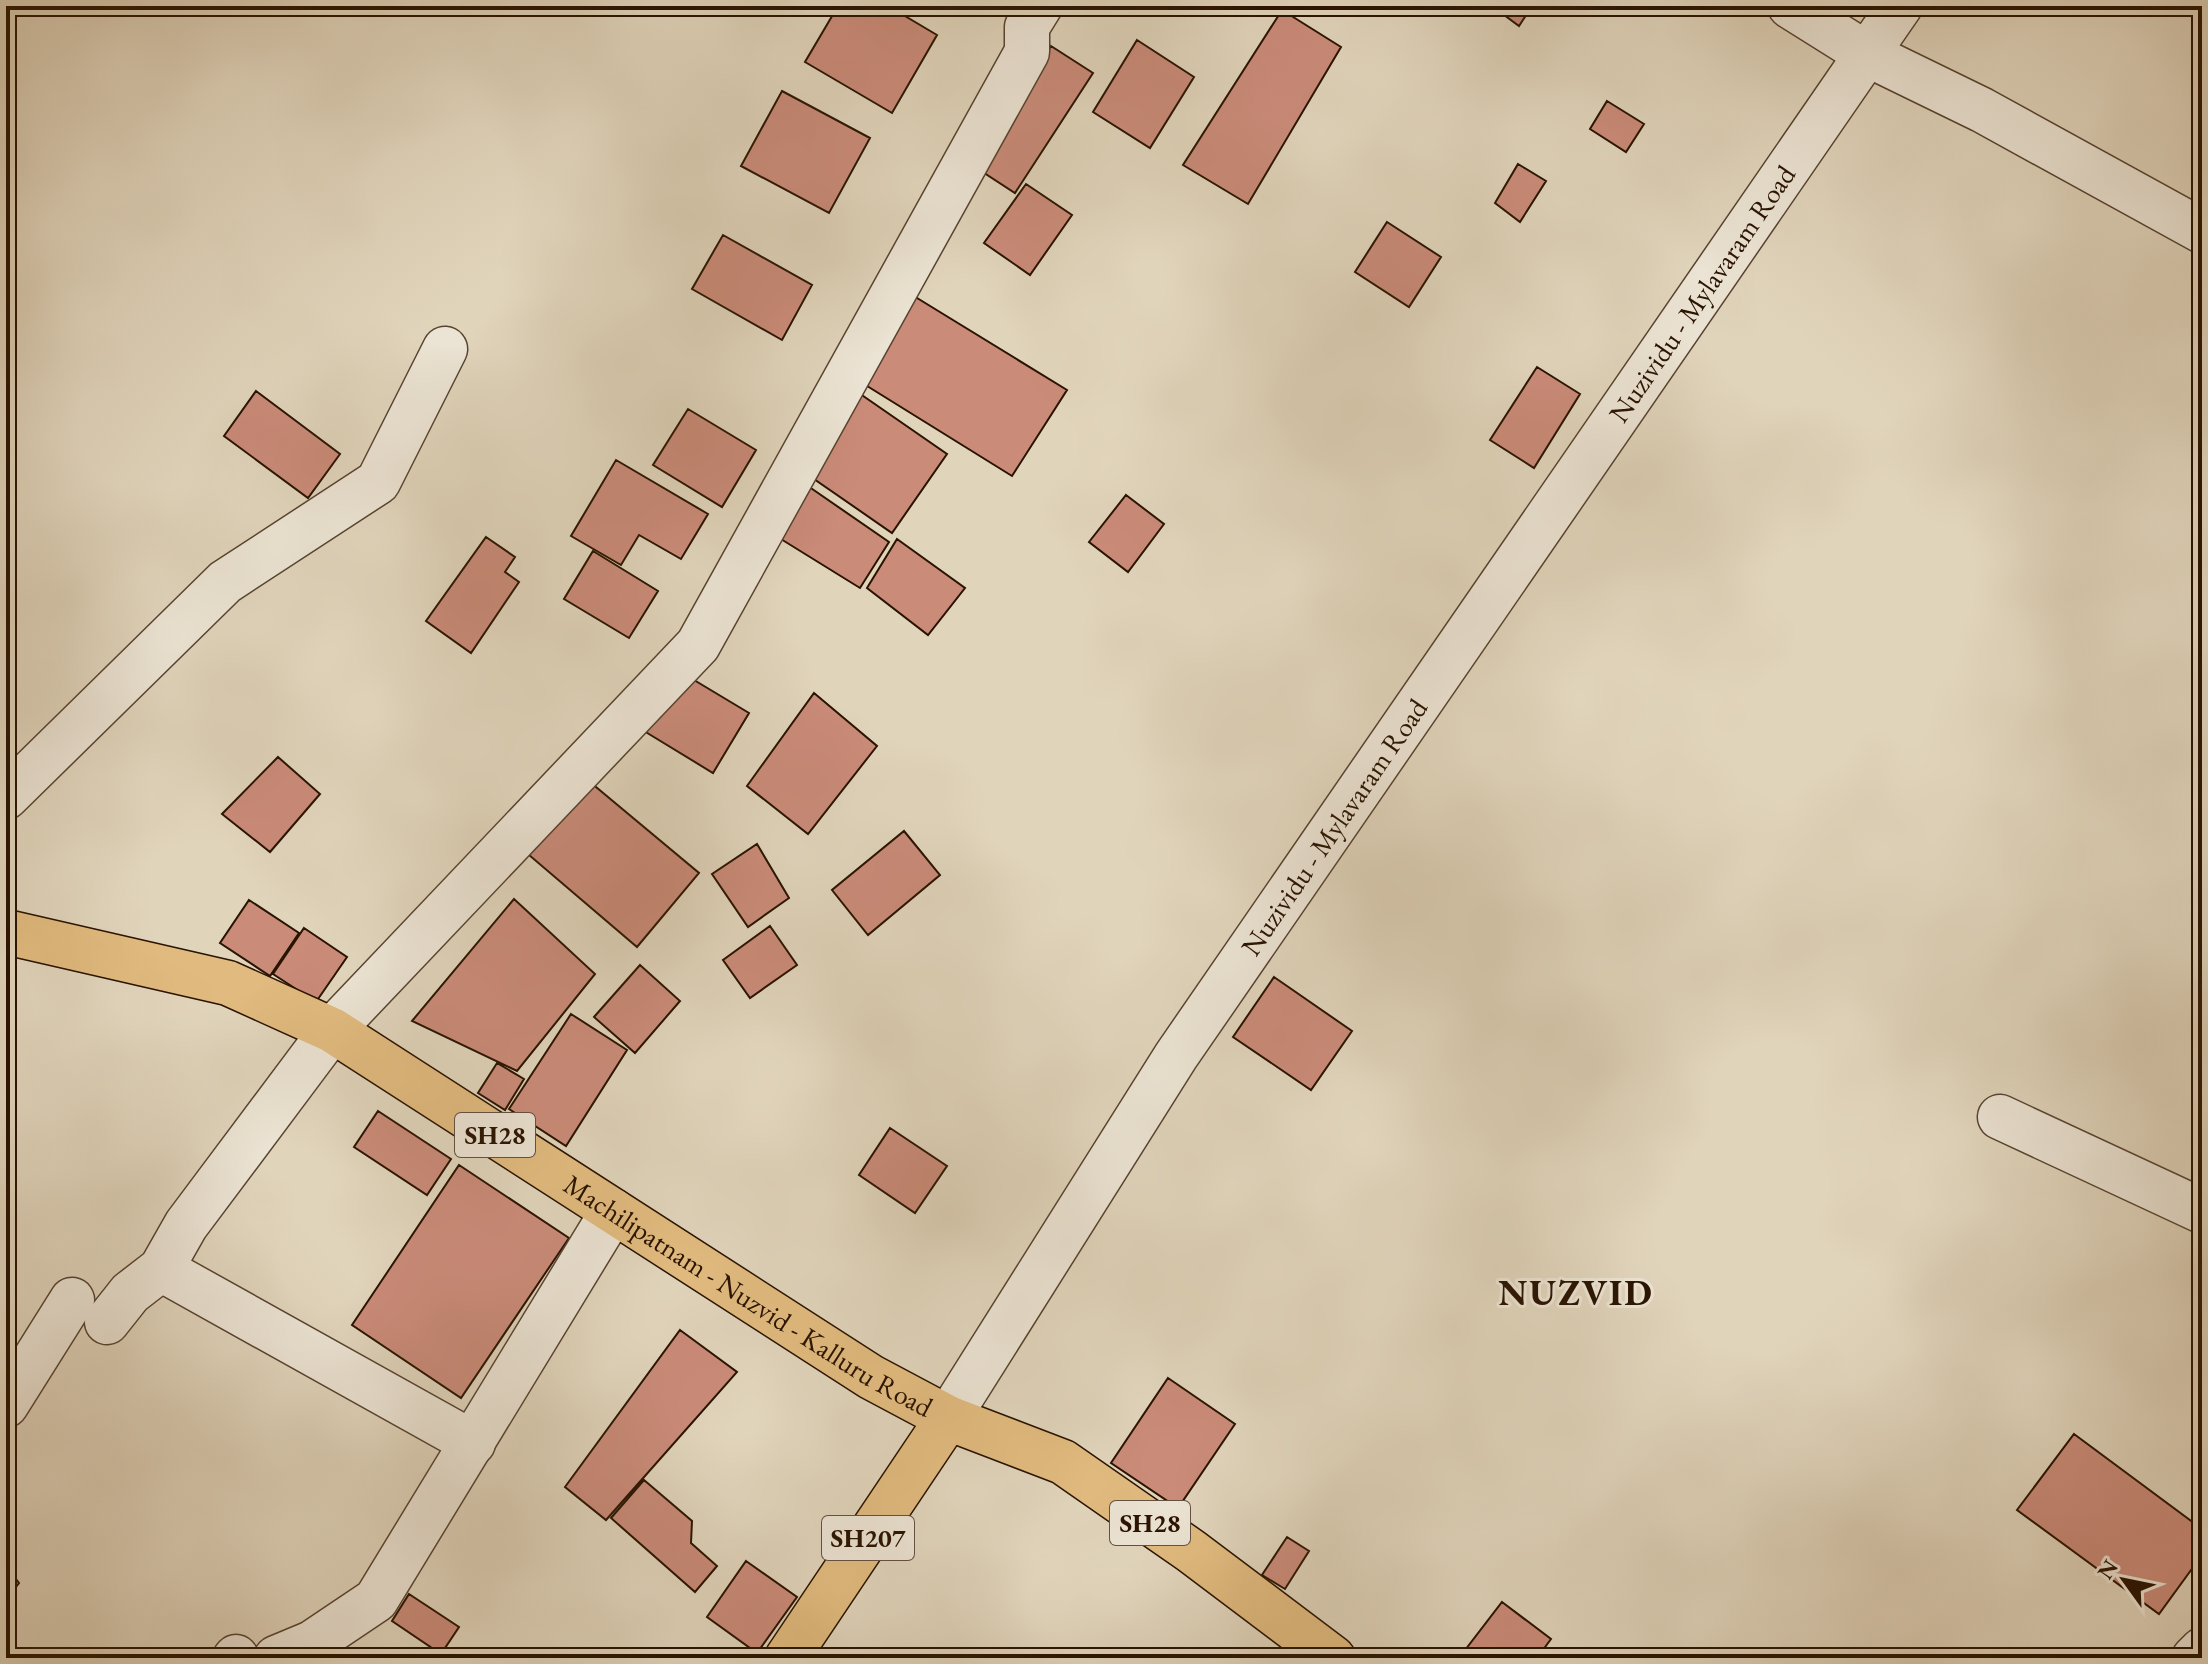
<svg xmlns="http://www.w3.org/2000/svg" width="2208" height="1664" viewBox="0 0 2208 1664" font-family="'EB Garamond',serif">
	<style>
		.building { fill: #ca8b79; stroke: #291301; stroke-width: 2 }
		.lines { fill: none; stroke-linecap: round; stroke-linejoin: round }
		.minor-casing { stroke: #574330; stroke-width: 47 }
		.major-casing { stroke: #291301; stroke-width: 47 }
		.minor { stroke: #ebe3d3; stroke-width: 44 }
		.major { stroke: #e0ba7e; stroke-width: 44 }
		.labels { text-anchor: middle; stroke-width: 6; stroke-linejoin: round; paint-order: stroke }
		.shield { fill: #ebe3d3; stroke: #635140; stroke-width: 2 }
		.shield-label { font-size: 26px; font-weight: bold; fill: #291301 }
		.street-label { font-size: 28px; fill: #291301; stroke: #ebe3d3 }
		.district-label { font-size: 36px; font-weight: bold; letter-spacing: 2px; fill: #291301; stroke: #ebe3d3 }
	</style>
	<rect width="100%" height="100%" fill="#e0d4bb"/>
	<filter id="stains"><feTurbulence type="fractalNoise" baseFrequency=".0025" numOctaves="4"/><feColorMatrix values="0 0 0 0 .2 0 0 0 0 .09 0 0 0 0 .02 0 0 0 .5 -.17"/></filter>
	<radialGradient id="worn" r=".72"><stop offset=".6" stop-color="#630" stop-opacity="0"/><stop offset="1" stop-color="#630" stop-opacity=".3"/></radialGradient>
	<!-- building -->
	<path class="building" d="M 838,6 L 888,6 L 937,35 L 892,113 L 805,62 Z
		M 1492,6 L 1532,6 L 1519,26 Z
		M 1282,10 L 1341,47 L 1248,204 L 1183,165 Z
		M 1137,40 L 1194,77 L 1150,148 L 1093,112 Z
		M 1051,46 L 1093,73 L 1015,193 L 978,169 L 1004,119 Z
		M 782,91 L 870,138 L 829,213 L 741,166 Z
		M 1607,101 L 1644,124 L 1626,152 L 1590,129 Z
		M 1518,164 L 1546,181 L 1520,222 L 1495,203 Z
		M 1026,184 L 1072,215 L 1030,275 L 984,243 Z
		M 1387,222 L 1441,257 L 1409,307 L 1355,272 Z
		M 723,235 L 812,285 L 782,340 L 692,289 Z
		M 904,290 L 1067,390 L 1012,476 L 851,376 Z
		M 1537,367 L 1580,394 L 1534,468 L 1490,440 Z
		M 256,391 L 340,454 L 308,498 L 224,436 Z
		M 856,391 L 947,454 L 892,533 L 801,470 Z
		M 688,409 L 756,450 L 722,507 L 653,465 Z
		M 616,460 L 708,514 L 681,559 L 639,535 L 621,565 L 571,536 Z
		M 805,484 L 889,542 L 860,588 L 776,536 Z
		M 1126,495 L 1164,524 L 1128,572 L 1089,542 Z
		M 486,537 L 515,557 L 505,572 L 519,582 L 471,653 L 426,621 Z
		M 897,539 L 965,588 L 928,635 L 867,588 Z
		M 593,551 L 658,591 L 629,638 L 564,599 Z
		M 679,671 L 749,713 L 713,773 L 644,731 Z
		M 814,693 L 877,746 L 808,834 L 747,786 Z
		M 278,757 L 320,794 L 270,852 L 222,814 Z
		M 590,782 L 699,873 L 637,947 L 529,855 Z
		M 904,831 L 940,875 L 868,935 L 832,890 Z
		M 757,844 L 789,898 L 748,927 L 712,874 Z
		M 514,899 L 595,974 L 517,1071 L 412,1021 Z
		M 249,900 L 299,933 L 270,976 L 220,943 Z
		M 770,926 L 797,965 L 750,998 L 723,960 Z
		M 304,928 L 347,957 L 316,1002 L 273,974 Z
		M 640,965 L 680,1001 L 635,1053 L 594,1017 Z
		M 1274,977 L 1352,1031 L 1311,1090 L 1233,1037 Z
		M 571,1014 L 627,1050 L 566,1146 L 509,1109 Z
		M 497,1063 L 524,1079 L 505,1110 L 478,1093 Z
		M 378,1111 L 451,1159 L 427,1195 L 354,1147 Z
		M 890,1128 L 947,1166 L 915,1213 L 859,1175 Z
		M 459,1165 L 569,1238 L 461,1398 L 352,1325 Z
		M 680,1330 L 737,1372 L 606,1520 L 565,1487 Z
		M 1168,1378 L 1235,1424 L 1178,1508 L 1111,1463 Z
		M 2074,1434 L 2202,1529 L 2202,1555 L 2159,1614 L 2017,1510 Z
		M 644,1480 L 692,1521 L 691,1543 L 717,1566 L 695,1592 L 611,1518 Z
		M 1287,1537 L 1309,1551 L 1285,1589 L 1262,1575 Z
		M 746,1561 L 797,1597 L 757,1653 L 707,1617 Z
		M 6,1566 L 19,1583 L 6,1600 Z
		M 409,1594 L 459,1627 L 441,1654 L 392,1621 Z
		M 1502,1602 L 1551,1639 L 1537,1658 L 1459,1658 Z"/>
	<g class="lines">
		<!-- minor casing -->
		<g class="minor-casing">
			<g id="minor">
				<path d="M 1790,6 L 1865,53 L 1982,110 L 2202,231"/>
				<path d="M 6,797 L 225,582 L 378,482 L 445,349"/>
				<path d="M 2000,1117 L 2202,1211"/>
				<path d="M 161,1269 L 473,1443"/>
				<path d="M 107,1322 L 130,1293 L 161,1269 L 186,1225 L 332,1030 L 698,645 L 1027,52 L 1027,27 L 1040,6"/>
				<path d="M 6,1405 L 72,1300"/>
				<path id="s1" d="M 948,1418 L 1176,1056 L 1900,6"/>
				<path d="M 235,1658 L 236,1657"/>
				<path d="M 276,1658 L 312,1643 L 376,1600 L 613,1211"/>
				<path d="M 2194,1658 L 2202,1650"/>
			</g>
		</g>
		<!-- major casing -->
		<g class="major-casing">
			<g id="major">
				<path id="s2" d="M 6,932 L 228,983 L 332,1030 L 871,1377 L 948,1418 L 1063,1462 L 1191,1551 L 1333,1658"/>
				<path d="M 787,1658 L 948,1418"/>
			</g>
		</g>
		<!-- minor -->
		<use href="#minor" class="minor"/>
		<!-- major -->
		<use href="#major" class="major"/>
	</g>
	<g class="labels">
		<!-- shield labels -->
		<g class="shield">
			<rect x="455" y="1113" width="80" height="44" rx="6"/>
			<rect x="1110" y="1501" width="80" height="44" rx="6"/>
			<rect x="822" y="1516" width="92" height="44" rx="6"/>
		</g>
		<g class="shield-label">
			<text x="495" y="1144">SH28</text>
			<text x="1150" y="1532">SH28</text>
			<text x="868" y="1547">SH207</text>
		</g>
		<!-- street labels -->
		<g class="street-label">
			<text dy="10" stroke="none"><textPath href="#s1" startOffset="1354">Nuzividu - Mylavaram Road</textPath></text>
			<text dy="10" stroke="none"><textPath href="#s1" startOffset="706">Nuzividu - Mylavaram Road</textPath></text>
			<text dy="10" stroke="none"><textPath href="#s2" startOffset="836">Machilipatnam - Nuzvid - Kalluru Road</textPath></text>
		</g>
		<!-- district labels -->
		<g class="district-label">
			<text x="1576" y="1305">NUZVID</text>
		</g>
	</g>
	<!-- margin -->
	<rect width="2208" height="1664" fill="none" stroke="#e0d4bb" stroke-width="32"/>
	<rect x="8" y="8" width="2192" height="1648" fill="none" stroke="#291301" stroke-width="4"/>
	<rect x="16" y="16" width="2176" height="1632" fill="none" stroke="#291301" stroke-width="2"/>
	<!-- north arrow -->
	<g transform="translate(2124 1580) rotate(303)" stroke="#ebe3d3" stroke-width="6" paint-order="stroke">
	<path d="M0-6L14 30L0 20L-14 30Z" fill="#291301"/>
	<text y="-12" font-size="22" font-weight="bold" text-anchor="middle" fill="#291301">N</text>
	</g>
	<rect width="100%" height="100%" filter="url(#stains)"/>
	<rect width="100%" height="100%" fill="url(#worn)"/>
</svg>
